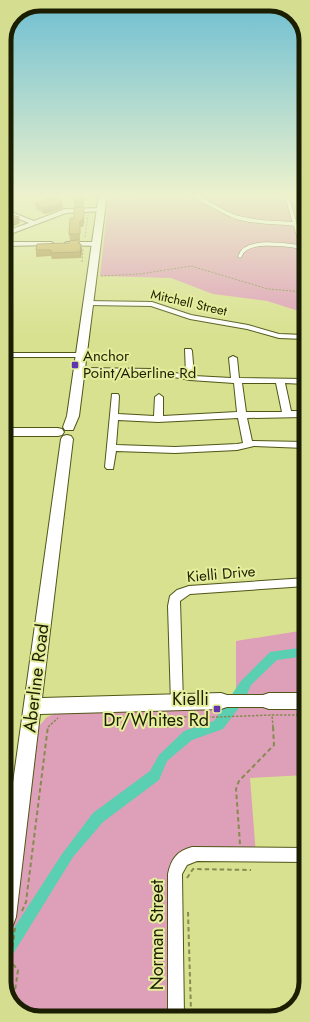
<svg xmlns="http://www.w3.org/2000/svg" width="310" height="1022" viewBox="0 0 310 1022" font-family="Jost,sans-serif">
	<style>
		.green { fill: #de9fb8 }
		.water { fill: #5acfb1 }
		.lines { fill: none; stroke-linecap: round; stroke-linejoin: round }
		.lane-casing { stroke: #515617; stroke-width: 4.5 }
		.street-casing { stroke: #515617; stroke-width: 2 }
		.secondary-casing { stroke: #515617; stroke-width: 2 }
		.path-far2 { stroke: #868c51; stroke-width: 1; stroke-dasharray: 2 1.5; stroke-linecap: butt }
		.path-far1 { stroke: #868c51; stroke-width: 1.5; stroke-dasharray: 2.5 1.5; stroke-linecap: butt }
		.path { stroke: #868c51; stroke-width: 2; stroke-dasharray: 4.5 3; stroke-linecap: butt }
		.lane { stroke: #fff; stroke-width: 3.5 }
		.street { fill: #fff; fill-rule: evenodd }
		.secondary { fill: #fff; fill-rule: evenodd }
		.wall { fill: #a38d3e }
		.shaded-wall { fill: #857332 }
		.building { fill: #bea448; stroke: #857332 }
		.poi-dot { fill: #5f36ae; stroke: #e5ee9c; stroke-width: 1.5 }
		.labels { text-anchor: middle; stroke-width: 4; stroke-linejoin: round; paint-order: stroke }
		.far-street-label { font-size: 13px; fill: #1b1e00; stroke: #e5ee9c }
		.poi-label { font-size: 15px; fill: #1b1e00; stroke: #e5ee9c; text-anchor: start }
		.street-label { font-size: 15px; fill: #1b1e00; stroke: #e5ee9c }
		.near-street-label { font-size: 18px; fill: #1b1e00; stroke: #e5ee9c }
		.near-poi-label { font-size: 18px; fill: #1b1e00; stroke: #e5ee9c; text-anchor: end }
		.rim { fill: none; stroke: #1b1e00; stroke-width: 5 }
	</style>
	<rect width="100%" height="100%" fill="#d8e18f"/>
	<!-- green -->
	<path class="green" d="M 109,194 L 305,194 L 305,313 L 267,301 L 213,294 L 171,278 L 100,276 Z
		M 306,630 L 306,690 L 304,701 L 306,714 L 306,775 L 250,778 L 256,855 L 181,859 L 167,1017 L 37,1018 L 16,1009 L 5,991 L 5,986 L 39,726 L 47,717 L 62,711 L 236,708 L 236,641 Z"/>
	<!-- water -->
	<path class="water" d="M 306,647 L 306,656 L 277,660 L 251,685 L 244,701 L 223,729 L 192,740 L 167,761 L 159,780 L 103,822 L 73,857 L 5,967 L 5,942 L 62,854 L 93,813 L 150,771 L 159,755 L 184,731 L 214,721 L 241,681 L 270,652 Z"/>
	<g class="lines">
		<!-- lane casing -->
		<g class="lane-casing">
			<path id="lane" d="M 121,194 L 138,194
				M 188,194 C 205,199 219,211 236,217 C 255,223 276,222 295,224
				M 286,194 L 302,247 L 305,263
				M 240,256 C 246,238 286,245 302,247"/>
		</g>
		<!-- street casing -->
		<g class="street-casing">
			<path id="street" d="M 101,208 L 104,210 L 103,211 L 66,213 L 13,233 L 10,242 L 51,242 L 53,243 L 53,245 L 4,246 C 4,228 14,229 29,223 L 7,214 L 7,212 L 11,212 L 34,221 L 65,209 Z
				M 67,242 L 97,242 L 100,244 L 97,246 L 65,245 L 65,243 Z
				M 86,301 L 152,302 L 191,315 L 248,325 L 279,334 L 305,335 L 305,339 L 279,338 L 247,329 L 190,319 L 151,306 L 89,305 L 86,305 Z
				M 185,349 L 191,349 L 192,351 L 194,376 L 231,378 L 229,358 L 233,356 L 237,358 L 239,378 L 305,379 L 305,384 L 285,383 L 291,411 L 305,411 L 305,417 L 247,418 L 252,441 L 305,442 L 305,448 L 254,446 L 237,450 L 175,453 L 116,451 L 113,469 L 107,469 L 105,467 L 112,394 L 118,394 L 119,396 L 118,414 L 154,416 L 155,397 L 159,394 L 163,397 L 163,416 L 237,412 L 234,383 L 190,380 L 153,373 L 80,372 L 76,370 L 80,368 L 153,369 L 186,375 ZM 242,383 L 276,383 L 282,412 L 246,412 ZM 238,418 L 243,443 L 237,444 L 175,447 L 116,445 L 118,420 L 158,422 Z
				M 4,353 L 82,353 L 86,355 L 82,357 L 4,357 Z
				M 306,578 L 306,586 L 190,594 L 180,601 L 183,703 L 181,707 L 177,709 L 173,707 L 171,703 L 168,606 L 170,596 L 177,590 L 189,586 Z
				M 221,695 L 269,695 L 273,697 L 275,701 L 273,705 L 269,707 L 221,707 L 217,705 L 215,701 L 217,697 Z
				M 192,847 L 306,848 L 306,862 L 197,861 L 187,865 L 182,874 L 184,1017 L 168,1017 L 168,874 C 171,859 177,851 192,847 Z"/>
		</g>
		<!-- secondary casing -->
		<g class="secondary-casing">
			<path id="secondary" d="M 99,194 L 107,194 L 79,416 L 73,430 L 65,430 L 63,427 L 67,416 Z
				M 5,428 L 58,428 L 62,429 L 64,432 L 62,435 L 58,436 L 5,436 Z
				M 67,435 L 71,436 L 73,439 L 42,698 L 221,693 L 227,695 L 230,701 L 227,707 L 221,709 L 40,714 L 16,917 L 13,925 L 5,928 L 5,840 L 61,439 L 63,436 Z
				M 269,693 L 306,693 L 306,709 L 269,709 L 263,707 L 260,701 L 263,695 Z"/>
		</g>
		<!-- path-far2 -->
		<path class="path-far2" d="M 85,237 L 88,215
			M 82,262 L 83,249
			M 101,276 L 140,274 L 191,266 L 268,289 L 305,292"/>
		<!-- path-far1 -->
		<path class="path-far1" d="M 301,690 L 306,681
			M 300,715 L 306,714
			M 112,717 L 217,717 L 272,715
			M 48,727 L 58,718
			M 273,727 L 272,715 L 299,715 L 299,713"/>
		<!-- path -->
		<path class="path" d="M 240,844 L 236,789 L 239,781 L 274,745 L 273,726
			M 187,878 L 193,869 L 251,870
			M 22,911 L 26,902 L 48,726
			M 188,912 L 191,1012 L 189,1012
			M 13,1004 L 18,970 L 11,962 L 15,928
			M 191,1012 L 191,1017"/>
		<!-- lane -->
		<use href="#lane" class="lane"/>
		<!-- street -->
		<use href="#street" class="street"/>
		<!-- secondary -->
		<use href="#secondary" class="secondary"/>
	</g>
	<!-- wall -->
	<path class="wall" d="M 84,197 L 84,207 L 74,207 L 74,201 Z
		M 35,203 L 63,208 L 52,212 L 44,214 L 36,209 Z
		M 84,207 L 84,222 L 83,227 L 80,227 L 80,240 L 79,240 L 80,244 L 81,244 L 82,250 L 81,258 L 52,259 L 51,256 L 36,257 L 36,250 L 69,243 L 70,240 L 69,234 L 74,218 Z"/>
	<!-- shaded-wall -->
	<path class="shaded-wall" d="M 62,202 L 63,208 L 52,212 L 44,214 L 43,208 Z
		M 84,207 L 84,222 L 83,227 L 82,221 Z
		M 19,217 L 20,223 L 4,231 L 4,224 Z
		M 81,244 L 82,250 L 81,258 L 80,252 Z"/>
	<!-- building -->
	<path class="building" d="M 55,197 L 62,202 L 52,206 L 43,208 L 35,203 Z
		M 74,197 L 84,197 L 84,201 L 74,201 Z
		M 84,207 L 84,216 L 82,221 L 80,221 L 80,234 L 69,234 L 70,218 L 74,218 L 74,208 Z
		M 4,213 L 19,217 L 4,224 Z
		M 79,240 L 79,244 L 81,244 L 80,252 L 51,253 L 51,250 L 36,250 L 37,244 L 69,243 L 69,241 Z"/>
	<!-- sky -->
	<linearGradient id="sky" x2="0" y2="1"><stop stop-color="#6fbfd2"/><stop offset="0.58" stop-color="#edf2cd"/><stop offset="1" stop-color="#edf2cd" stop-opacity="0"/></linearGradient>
	<rect width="310" height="337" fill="url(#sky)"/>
	<!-- markers -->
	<g class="poi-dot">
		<rect x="71" y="361" width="8" height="8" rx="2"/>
		<rect x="213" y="705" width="8" height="8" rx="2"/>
	</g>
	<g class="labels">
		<!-- far-street labels -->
		<g class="far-street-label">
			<text transform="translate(189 302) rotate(13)" y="5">Mitchell Street</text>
		</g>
		<!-- poi labels -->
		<g class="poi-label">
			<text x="83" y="361">Anchor<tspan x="83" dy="17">Point/Aberline Rd</tspan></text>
		</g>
		<!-- street labels -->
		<g class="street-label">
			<text transform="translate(221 574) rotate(-5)" y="5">Kielli Drive</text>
		</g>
		<!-- near-street labels -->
		<g class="near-street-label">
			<text transform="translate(36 678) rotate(-83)" y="6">Aberline Road</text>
			<text transform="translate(157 935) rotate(-90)" y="6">Norman Street</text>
		</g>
		<!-- near-poi labels -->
		<g class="near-poi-label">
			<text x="209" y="705">Kielli<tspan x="209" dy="21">Dr/Whites Rd</tspan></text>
		</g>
	</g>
	<!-- crop -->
	<path d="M0 0H310V1022H0ZM40 11H270A29 29 0 0 1 299 40V982A29 29 0 0 1 270 1011H40A29 29 0 0 1 11 982V40A29 29 0 0 1 40 11Z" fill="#d5dd90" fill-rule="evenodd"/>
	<path class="rim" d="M40 11H270A29 29 0 0 1 299 40V982A29 29 0 0 1 270 1011H40A29 29 0 0 1 11 982V40A29 29 0 0 1 40 11Z"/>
</svg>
